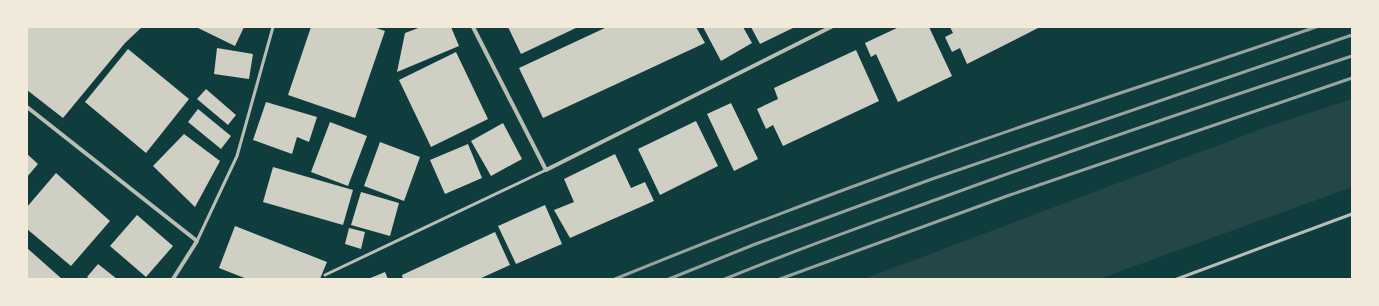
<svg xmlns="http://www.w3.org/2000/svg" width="1379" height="306" viewBox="0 0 1379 306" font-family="Commissioner,sans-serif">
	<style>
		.green { fill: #244646 }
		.building { fill: #cfcfc3 }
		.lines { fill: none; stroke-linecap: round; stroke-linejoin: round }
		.service { stroke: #b8beb3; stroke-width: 3 }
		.minor { stroke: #b8beb3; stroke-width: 4 }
		.rail { stroke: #97a49c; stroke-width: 3 }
	</style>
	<rect width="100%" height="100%" fill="#0f3d3e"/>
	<!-- green -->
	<path class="green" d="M 1352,99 L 1352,187 L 1099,279 L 864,279 L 1264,128 Z"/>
	<!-- building -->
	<path class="building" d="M 27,27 L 142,27 L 125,43 L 63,118 L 27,90 Z
		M 196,27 L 244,27 L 235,46 Z
		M 311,27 L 373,27 L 385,31 L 355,118 L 288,95 Z
		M 421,27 L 451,27 L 459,46 L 397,72 L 405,33 Z
		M 508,27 L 578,27 L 521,54 Z
		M 607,27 L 696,27 L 705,43 L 543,118 L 519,68 Z
		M 703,27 L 743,27 L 752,43 L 721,61 Z
		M 751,27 L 795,27 L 760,44 Z
		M 899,27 L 929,27 L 952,76 L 898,102 L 876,54 L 871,57 L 865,43 Z
		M 950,27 L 1040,27 L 967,64 L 960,48 L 952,52 L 945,37 L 953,33 Z
		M 217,48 L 253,54 L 249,79 L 214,74 Z
		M 128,49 L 189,99 L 146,153 L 85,102 Z
		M 856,50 L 879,101 L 783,146 L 773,125 L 766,129 L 757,109 L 778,99 L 774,88 Z
		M 456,52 L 488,119 L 431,147 L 399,80 Z
		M 206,89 L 236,115 L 228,125 L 197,99 Z
		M 266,102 L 317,117 L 309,142 L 297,137 L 292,154 L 253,140 Z
		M 731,103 L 758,159 L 734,171 L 707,114 Z
		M 198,109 L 231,136 L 221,149 L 188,122 Z
		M 696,121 L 718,166 L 660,195 L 638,149 Z
		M 330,122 L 367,136 L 348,186 L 311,172 Z
		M 503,123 L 522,159 L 491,176 L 471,141 Z
		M 184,134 L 220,161 L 195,207 L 153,166 Z
		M 380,142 L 420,157 L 404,201 L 364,186 Z
		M 468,144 L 482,178 L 445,194 L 430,160 Z
		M 27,154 L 38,164 L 27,177 Z
		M 615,154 L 631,188 L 645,182 L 654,201 L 570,238 L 554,210 L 574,202 L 564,179 Z
		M 273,167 L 353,190 L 343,225 L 263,202 Z
		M 56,173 L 110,221 L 71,266 L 27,229 L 27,207 Z
		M 361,192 L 399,203 L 390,236 L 351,225 Z
		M 545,205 L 562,244 L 516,264 L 498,226 Z
		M 137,215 L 173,246 L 146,277 L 110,246 Z
		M 235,226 L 327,262 L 320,279 L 247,279 L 219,268 Z
		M 349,228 L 365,232 L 361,249 L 345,244 Z
		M 495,232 L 510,265 L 479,279 L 403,279 L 402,275 Z
		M 27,248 L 62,279 L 27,279 Z
		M 98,264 L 117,279 L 90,279 L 87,277 Z
		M 385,272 L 388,279 L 368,279 Z"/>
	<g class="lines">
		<!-- service -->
		<path class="service" d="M 197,241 L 237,156 L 273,27
			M 325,275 L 546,170
			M 1177,279 L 1352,214"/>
		<!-- minor -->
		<path class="minor" d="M 473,27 L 546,170 L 831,27
			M 27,107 L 197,241 L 173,279"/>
		<!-- rail -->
		<path class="rail" d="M 615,279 C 718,237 822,197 926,160 C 1056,113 1186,72 1316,27
			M 669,279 L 753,245 L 932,179 L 1352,35
			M 725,279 C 795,250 866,225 938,199 C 1075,149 1213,102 1352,56
			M 780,279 L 1007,196 L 1352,78"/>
	</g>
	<!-- border -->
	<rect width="1379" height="306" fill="none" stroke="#f1e9da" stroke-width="56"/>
</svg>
